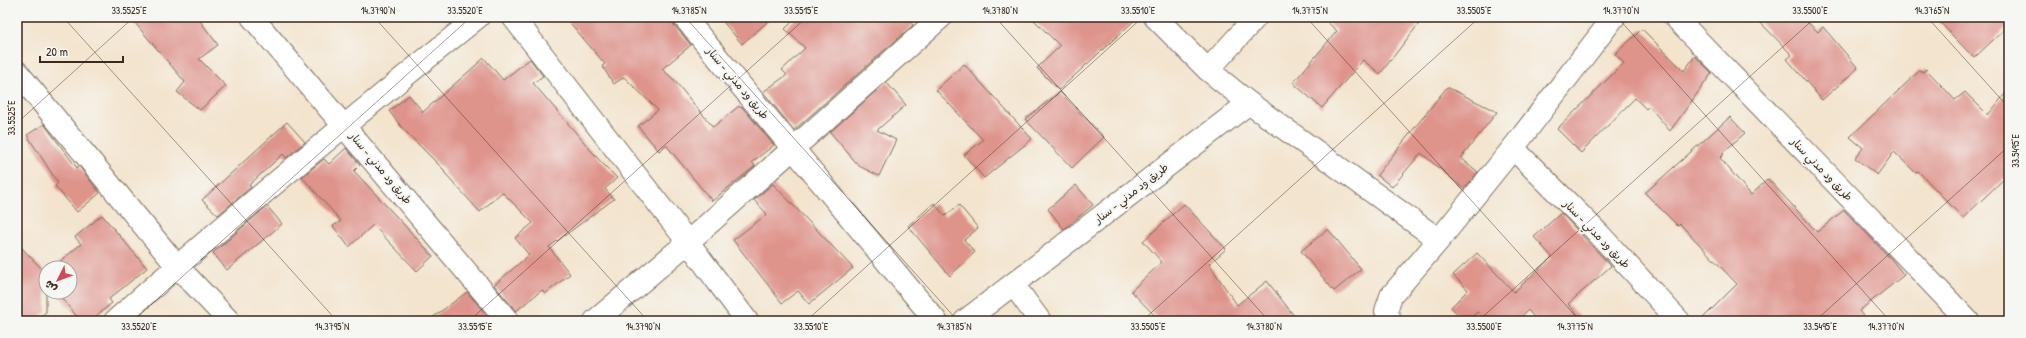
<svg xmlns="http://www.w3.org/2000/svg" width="2026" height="338" viewBox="0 0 2026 338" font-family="'Patrick Hand','Playpen Sans Arabic',sans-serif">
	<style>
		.building { fill: #de938b }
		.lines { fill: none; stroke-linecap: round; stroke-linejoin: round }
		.street-casing { stroke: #7b6b5b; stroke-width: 24 }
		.street { stroke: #fff; stroke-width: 22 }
		.ticks { fill: none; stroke: #3b2a1e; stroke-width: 1; stroke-opacity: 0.45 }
		.labels { text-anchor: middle; stroke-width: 4; stroke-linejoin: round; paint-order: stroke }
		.street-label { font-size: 11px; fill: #3b2a1e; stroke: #f6f6f2 }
		.neatline { fill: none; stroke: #3b2a1e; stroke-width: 1.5 }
		.ticks-label { font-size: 10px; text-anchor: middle; fill: #3b2a1e }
	</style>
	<rect width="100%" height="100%" fill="#f6f6f2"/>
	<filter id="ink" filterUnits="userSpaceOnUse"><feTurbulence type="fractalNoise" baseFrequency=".025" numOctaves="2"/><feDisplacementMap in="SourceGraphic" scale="8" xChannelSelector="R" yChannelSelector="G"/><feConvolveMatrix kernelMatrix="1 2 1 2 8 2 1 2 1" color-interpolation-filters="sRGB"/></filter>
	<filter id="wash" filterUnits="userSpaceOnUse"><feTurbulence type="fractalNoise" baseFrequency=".012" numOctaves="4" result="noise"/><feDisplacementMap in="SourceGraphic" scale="16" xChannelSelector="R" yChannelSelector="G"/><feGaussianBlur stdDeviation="0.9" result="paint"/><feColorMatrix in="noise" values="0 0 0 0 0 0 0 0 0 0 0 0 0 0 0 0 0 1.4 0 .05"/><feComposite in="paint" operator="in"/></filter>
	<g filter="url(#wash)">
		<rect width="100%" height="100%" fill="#f3e4cd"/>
		<g id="blocks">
			<!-- building -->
			<path class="building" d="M 130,17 L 197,17 L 218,45 L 199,59 L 226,86 L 200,110 L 177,92 L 185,82 Z
				M 565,17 L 672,17 L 674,25 L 691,45 L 662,69 L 674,80 L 713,127 L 739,106 L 741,108 L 742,107 L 774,145 L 752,162 L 755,166 L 712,201 L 666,145 L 659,151 L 638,126 L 658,110 L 624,77 L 614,84 L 602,66 L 605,64 Z
				M 719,17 L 773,17 L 742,44 Z
				M 797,17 L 905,17 L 913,25 L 794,130 L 763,92 L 787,75 L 782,70 L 805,48 L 785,29 Z
				M 1031,17 L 1138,17 L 1059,90 L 1037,68 L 1060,46 Z
				M 1322,17 L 1424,17 L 1380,74 L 1363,60 L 1322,108 L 1293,83 L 1337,31 Z
				M 1755,17 L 1802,17 L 1818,32 L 1823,27 L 1858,68 L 1822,100 L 1787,59 L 1792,55 Z
				M 1935,17 L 2009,17 L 2009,25 L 1974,58 Z
				M 1642,29 L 1684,71 L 1695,56 L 1712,73 L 1670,131 L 1649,106 L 1646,109 L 1635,98 L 1581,153 L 1557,129 L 1624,63 L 1615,54 Z
				M 484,58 L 503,80 L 530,59 L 543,76 L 533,83 L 601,162 L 617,178 L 605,189 L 614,199 L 549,247 L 570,274 L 545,294 L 542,290 L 516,311 L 494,285 L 529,255 L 515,238 L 533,223 L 502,192 L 480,212 L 444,172 L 445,171 L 403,129 L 389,111 L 409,95 L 423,112 Z
				M 964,64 L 1032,139 L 984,178 L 964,155 L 983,140 L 936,90 Z
				M 1926,69 L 1955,100 L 1965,92 L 1988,115 L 2009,89 L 2009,174 L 1963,218 L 1918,171 L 1916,173 L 1894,152 L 1877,175 L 1855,158 L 1863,148 L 1850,137 L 1920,70 L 1923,72 Z
				M 886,82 L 906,105 L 877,130 L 896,140 L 879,176 L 859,166 L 830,132 Z
				M 1447,87 L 1497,112 L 1461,158 L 1478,172 L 1464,189 L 1421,153 L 1392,187 L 1377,175 Z
				M 1060,92 L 1104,137 L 1072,168 L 1025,119 Z
				M 1730,117 L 1745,133 L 1722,153 L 1724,154 L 1720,158 L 1751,195 L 1768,179 L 1817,232 L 1844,210 L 1892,260 L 1904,275 L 1859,311 L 1867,321 L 1700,321 L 1737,284 L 1680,224 L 1678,226 L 1645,193 Z
				M 287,122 L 305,142 L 286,158 L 283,154 L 249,185 L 251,187 L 218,215 L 202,200 Z
				M 44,124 L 77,168 L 79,166 L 100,193 L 77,212 L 55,186 L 58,183 L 27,135 Z
				M 346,148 L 360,165 L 354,171 L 433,256 L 417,271 L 373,225 L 349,247 L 333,226 L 341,221 L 302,177 L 324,159 L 329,164 Z
				M 773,184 L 853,268 L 809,304 L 798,291 L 782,303 L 733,240 L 767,214 L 754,200 Z
				M 1076,185 L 1093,205 L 1064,229 L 1048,209 Z
				M 934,203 L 945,216 L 959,205 L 978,228 L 964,240 L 975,252 L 950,276 L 908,226 Z
				M 1184,204 L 1226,249 L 1209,264 L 1237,305 L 1267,281 L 1298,321 L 1160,321 L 1131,291 L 1162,262 L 1143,241 Z
				M 267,206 L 282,224 L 227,270 L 213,253 Z
				M 1561,213 L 1611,266 L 1568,304 L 1584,321 L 1537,321 L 1528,310 L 1517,321 L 1486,321 L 1477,312 L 1468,321 L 1464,321 L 1451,307 L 1468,290 L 1453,275 L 1477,253 L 1514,292 L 1552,257 L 1534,237 Z
				M 102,215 L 147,268 L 109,299 L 112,303 L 90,321 L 81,321 L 56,292 L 70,292 L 70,268 L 52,268 L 81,244 L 75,237 Z
				M 1328,229 L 1361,269 L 1334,291 L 1301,251 Z
				M 17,243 L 46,273 L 46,312 L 35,321 L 17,321 Z
				M 467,292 L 492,321 L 428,321 Z"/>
		</g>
	</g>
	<g filter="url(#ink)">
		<use href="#blocks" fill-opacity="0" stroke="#7b6b5b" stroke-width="1"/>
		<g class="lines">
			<!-- street casing -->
			<g class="street-casing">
				<path id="street" d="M 252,17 L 508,321
					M 513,17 L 688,242 L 747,321
					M 684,17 L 936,321
					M 1155,17 L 1208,70 L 1249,103 L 1439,240
					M 1675,17 L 1892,241 L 1968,321
					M 1208,70 L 1256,17
					M 17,72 L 177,266 L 229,321
					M 1513,148 L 1599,234 L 1679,321
					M 1013,284 L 1040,321
					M 115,321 C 233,216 355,116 478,17
					M 595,321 L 688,242 L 941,17
					M 965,321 L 1249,103
					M 1391,321 L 1386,311 L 1391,296 L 1439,240 L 1513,148 L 1614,17"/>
			</g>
			<!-- street -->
			<use href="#street" class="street"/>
		</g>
	</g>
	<!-- ticks -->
	<path class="ticks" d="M 63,17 L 337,321M 374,17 L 648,321M 685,17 L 958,321M 995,17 L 1269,321M 1306,17 L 1580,321M 1617,17 L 1890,321M 1927,17 L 2009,108M 17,123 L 134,17M 17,311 L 26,321M 133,321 L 471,17M 469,321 L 807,17M 806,321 L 1143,17M 1142,321 L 1480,17M 1478,321 L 1816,17M 1815,321 L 2009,146"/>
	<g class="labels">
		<!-- street labels -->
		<g class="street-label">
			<text transform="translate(738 83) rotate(50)" y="4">طريق ود مدني - سنار</text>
			<text transform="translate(381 168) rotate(50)" y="4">طريق ود مدني - سنار</text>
			<text transform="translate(1822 169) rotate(46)" y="4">طريق ود مدني سنار</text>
			<text transform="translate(1131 193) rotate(-38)" y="4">طريق ود مدني - سنار</text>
			<text transform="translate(1597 234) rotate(46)" y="4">طريق ود مدني - سنار</text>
		</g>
	</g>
	<!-- margin -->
	<rect width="2026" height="338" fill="none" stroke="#f6f6f2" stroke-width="44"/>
	<!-- north arrow -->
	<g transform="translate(58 280) rotate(228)"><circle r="19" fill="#f6f6f2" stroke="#aba49d"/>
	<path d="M0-3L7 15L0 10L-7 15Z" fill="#d1495b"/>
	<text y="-6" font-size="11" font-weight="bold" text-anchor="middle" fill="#3b2a1e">ش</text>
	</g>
	<!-- scale -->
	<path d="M40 56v6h83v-6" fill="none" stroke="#3b2a1e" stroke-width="2"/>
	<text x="46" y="56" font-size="12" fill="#3b2a1e" stroke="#f6f6f2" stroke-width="3" paint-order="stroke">20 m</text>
	<rect x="22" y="22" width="1982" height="294" class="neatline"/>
	<g class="ticks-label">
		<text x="129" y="14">33.5525°E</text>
		<text x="378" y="14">14.3790°N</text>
		<text x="465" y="14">33.5520°E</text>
		<text x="689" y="14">14.3785°N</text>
		<text x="801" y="14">33.5515°E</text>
		<text x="1000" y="14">14.3780°N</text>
		<text x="1138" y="14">33.5510°E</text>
		<text x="1310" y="14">14.3775°N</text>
		<text x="1474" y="14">33.5505°E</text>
		<text x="1621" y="14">14.3770°N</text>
		<text x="1810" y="14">33.5500°E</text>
		<text x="1932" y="14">14.3765°N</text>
		<text transform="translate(11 118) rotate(-90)" y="4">33.5525°E</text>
		<text transform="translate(2015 151) rotate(-90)" y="4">33.5495°E</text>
		<text x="139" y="330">33.5520°E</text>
		<text x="332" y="330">14.3795°N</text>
		<text x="475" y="330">33.5515°E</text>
		<text x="643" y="330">14.3790°N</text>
		<text x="811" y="330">33.5510°E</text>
		<text x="954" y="330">14.3785°N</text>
		<text x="1148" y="330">33.5505°E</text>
		<text x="1264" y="330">14.3780°N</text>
		<text x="1484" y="330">33.5500°E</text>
		<text x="1575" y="330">14.3775°N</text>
		<text x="1820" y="330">33.5495°E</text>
		<text x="1886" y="330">14.3770°N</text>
	</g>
</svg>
